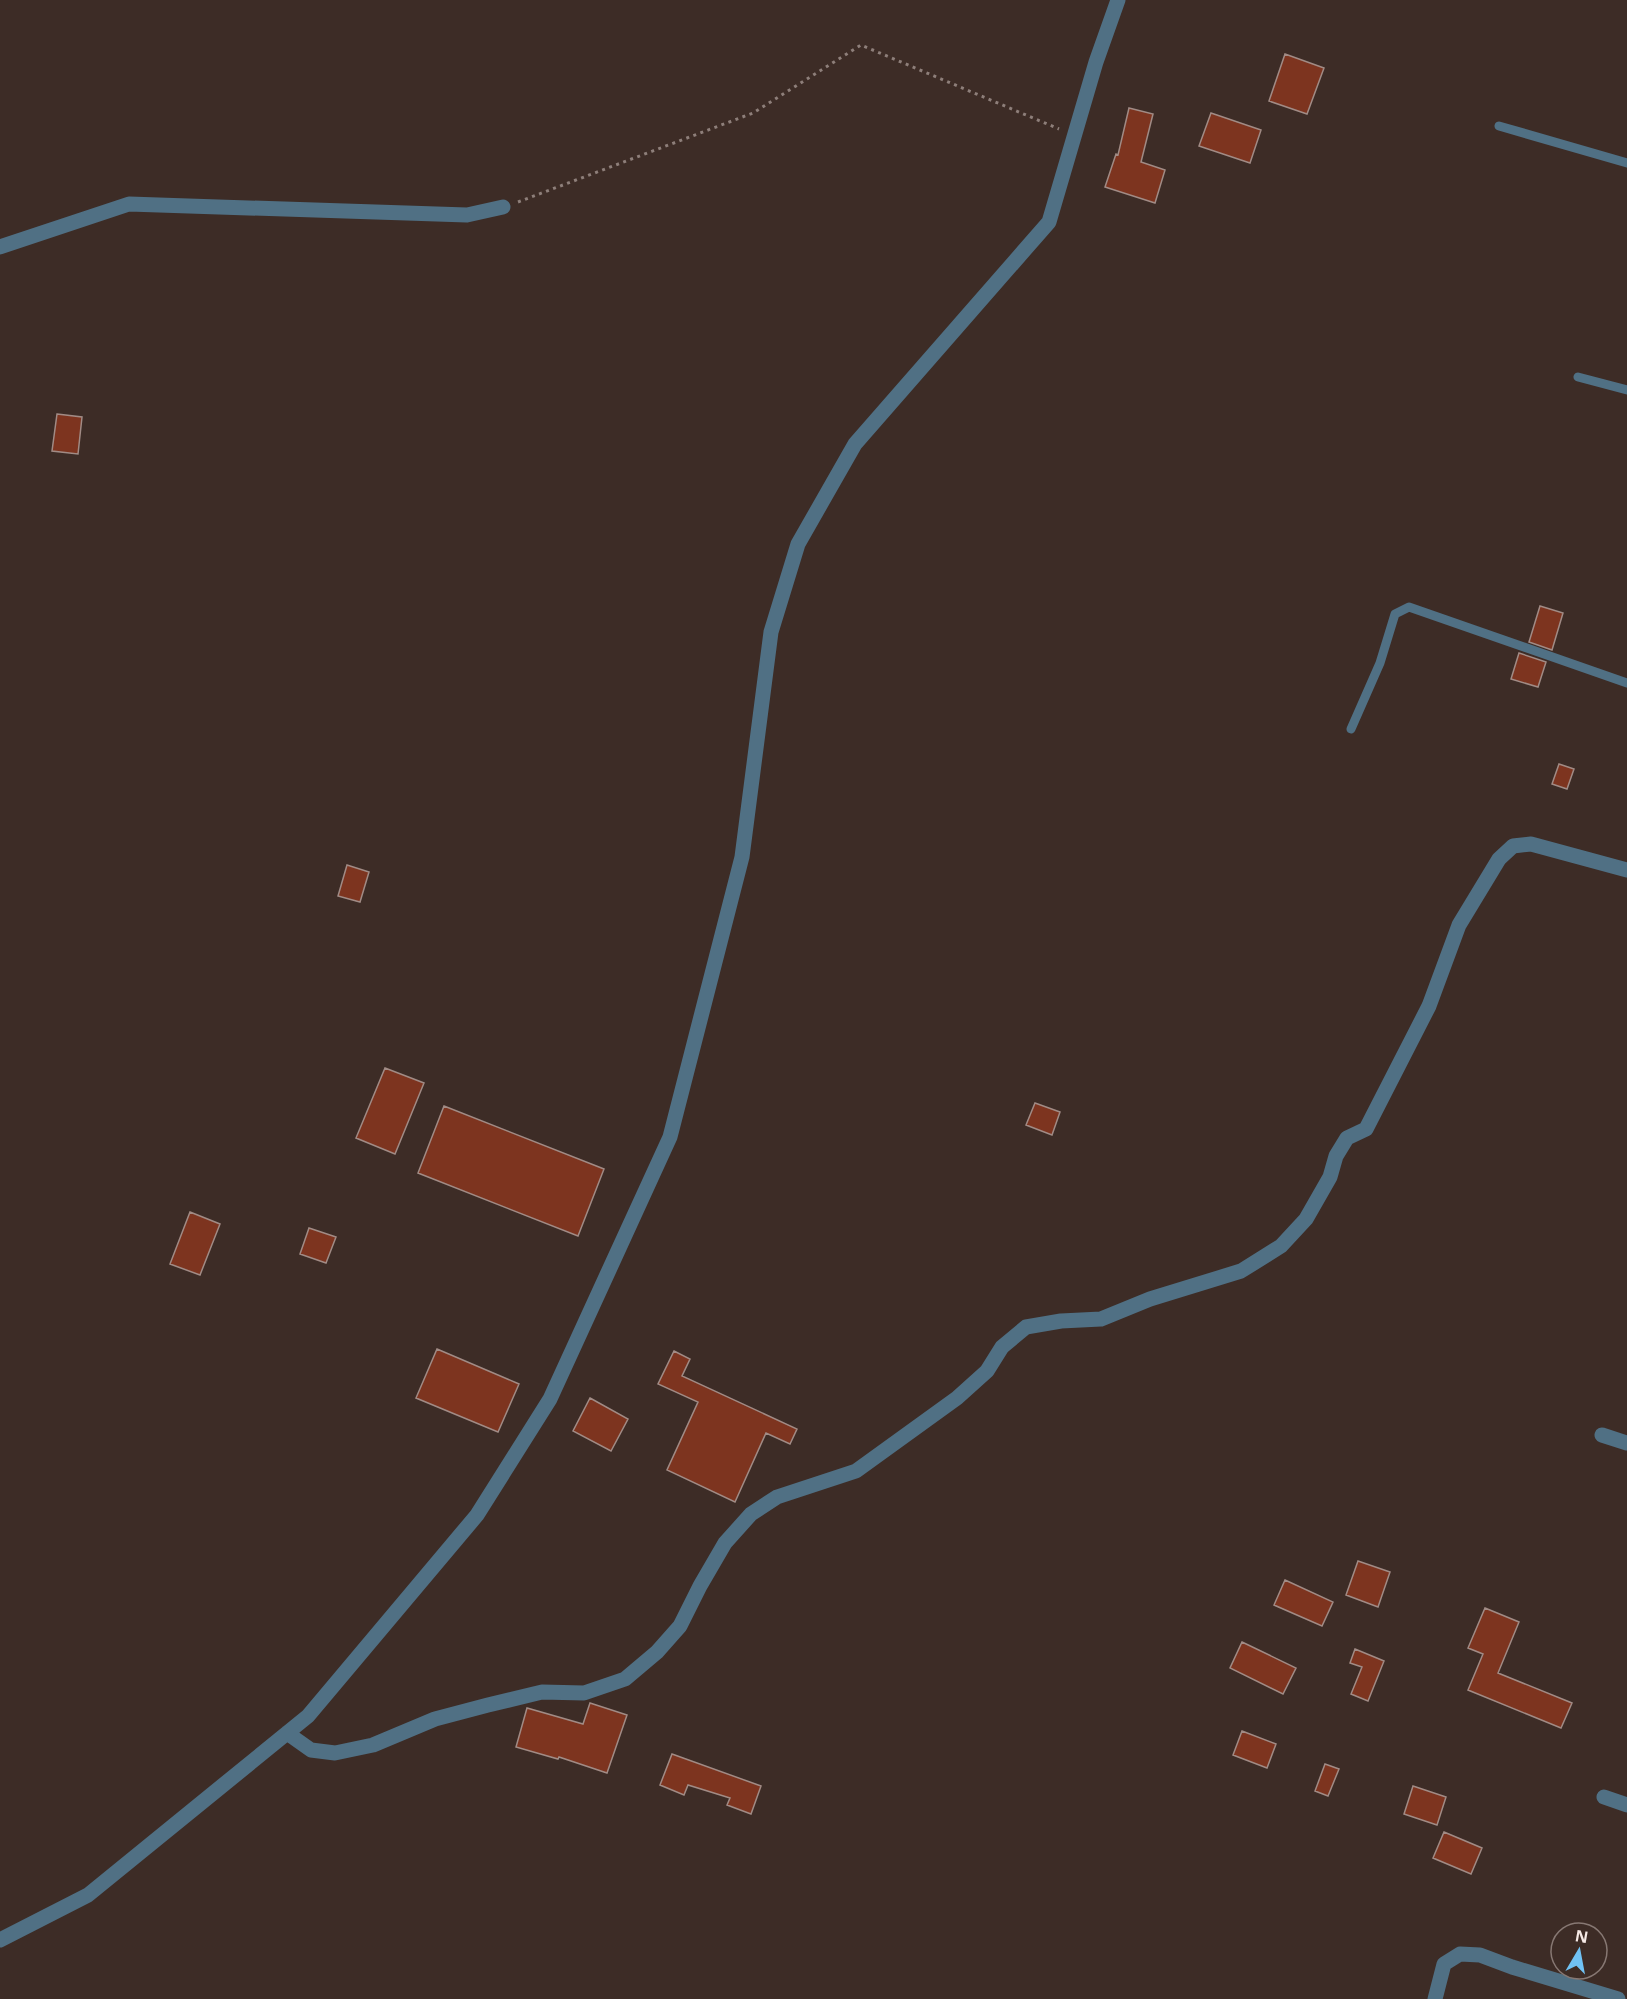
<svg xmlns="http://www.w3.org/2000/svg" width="1627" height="1999" viewBox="0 0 1627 1999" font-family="'Noto Sans',sans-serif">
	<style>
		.building { fill: #7d341f; stroke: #a18b85; stroke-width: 1.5 }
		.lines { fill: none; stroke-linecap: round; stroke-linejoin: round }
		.path { stroke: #8e7f7a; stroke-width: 3; stroke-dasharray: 3 4.5; stroke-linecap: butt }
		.lane { stroke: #507084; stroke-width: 9 }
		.street { stroke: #507084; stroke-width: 15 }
	</style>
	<rect width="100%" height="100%" fill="#3d2c26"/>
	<!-- building -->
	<path class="building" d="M 1285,54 L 1324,68 L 1307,114 L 1269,101 Z
		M 1129,108 L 1153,114 L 1141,162 L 1165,170 L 1155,203 L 1105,187 L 1116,154 L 1118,155 Z
		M 1211,113 L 1261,130 L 1250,163 L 1199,146 Z
		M 57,414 L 82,417 L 78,454 L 52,451 Z
		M 1540,606 L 1563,613 L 1552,650 L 1529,642 Z
		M 1519,653 L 1546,662 L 1538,687 L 1511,679 Z
		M 1559,764 L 1574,769 L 1567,789 L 1552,784 Z
		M 347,865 L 369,872 L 360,902 L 338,896 Z
		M 385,1068 L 424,1083 L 395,1154 L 356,1138 Z
		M 1035,1103 L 1060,1112 L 1052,1135 L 1026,1125 Z
		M 444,1106 L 604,1169 L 578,1236 L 418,1173 Z
		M 190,1212 L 220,1224 L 200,1275 L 170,1264 Z
		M 309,1228 L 336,1237 L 326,1263 L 300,1254 Z
		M 437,1349 L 519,1384 L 498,1432 L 416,1398 Z
		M 674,1351 L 690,1359 L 682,1376 L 797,1429 L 790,1444 L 766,1433 L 735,1502 L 667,1470 L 698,1402 L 658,1384 Z
		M 590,1398 L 628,1419 L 611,1451 L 573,1431 Z
		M 1358,1561 L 1390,1572 L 1378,1607 L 1346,1595 Z
		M 1285,1580 L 1333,1602 L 1322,1626 L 1274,1605 Z
		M 1485,1608 L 1519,1622 L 1498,1673 L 1572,1703 L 1561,1728 L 1468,1690 L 1483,1654 L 1468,1648 Z
		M 1242,1642 L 1296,1668 L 1283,1694 L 1230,1668 Z
		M 1355,1649 L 1384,1661 L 1368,1701 L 1351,1694 L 1362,1667 L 1350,1663 Z
		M 590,1703 L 627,1715 L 607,1773 L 559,1757 L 558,1759 L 516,1747 L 527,1708 L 583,1724 Z
		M 1242,1731 L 1276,1744 L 1267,1768 L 1233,1755 Z
		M 672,1754 L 761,1786 L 751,1814 L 727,1805 L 730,1798 L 688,1785 L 684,1795 L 660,1785 Z
		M 1325,1764 L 1339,1769 L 1328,1796 L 1315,1791 Z
		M 1413,1786 L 1446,1797 L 1437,1825 L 1404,1814 Z
		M 1444,1832 L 1482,1848 L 1471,1874 L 1433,1858 Z"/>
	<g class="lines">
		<!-- path -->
		<path class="path" d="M 518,202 L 753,113 L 861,45 L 1059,129"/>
		<!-- lane -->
		<path class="lane" d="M 1499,126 L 1627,163
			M 1578,377 L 1627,390
			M 1351,729 L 1380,663 L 1395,614 L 1409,607 L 1627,683"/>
		<!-- street -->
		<path class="street" d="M 0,247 L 129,204 L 467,215 L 503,207
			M 1602,1435 L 1627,1443
			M 287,1733 L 311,1750 L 335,1753 L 373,1745 L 435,1719 L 488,1705 L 542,1692 L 584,1693 L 625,1679 L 657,1652 L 680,1626 L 700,1586 L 725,1543 L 751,1514 L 777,1497 L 856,1471 L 957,1398 L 987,1371 L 1002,1347 L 1026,1327 L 1061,1321 L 1101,1319 L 1150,1299 L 1241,1271 L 1281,1246 L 1306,1219 L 1330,1177 L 1336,1156 L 1347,1138 L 1366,1129 L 1429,1006 L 1459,925 L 1499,859 L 1513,846 L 1531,844 L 1627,870
			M 1604,1797 L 1627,1805
			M 0,1940 L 88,1895 L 308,1716 L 477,1515 L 550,1399 L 670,1137 L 742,857 L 771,632 L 798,544 L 855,444 L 1049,222 L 1096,62 L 1118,0
			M 1435,1999 L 1444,1964 L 1460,1954 L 1480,1955 L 1512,1967 L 1618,1999"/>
	</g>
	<!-- north arrow -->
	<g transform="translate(1579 1951) rotate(10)"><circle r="28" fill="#3d2c26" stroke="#877873" stroke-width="1.5"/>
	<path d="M0-4.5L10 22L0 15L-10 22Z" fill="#70c2f4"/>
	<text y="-9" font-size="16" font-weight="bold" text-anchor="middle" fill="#f6eae6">N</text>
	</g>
</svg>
